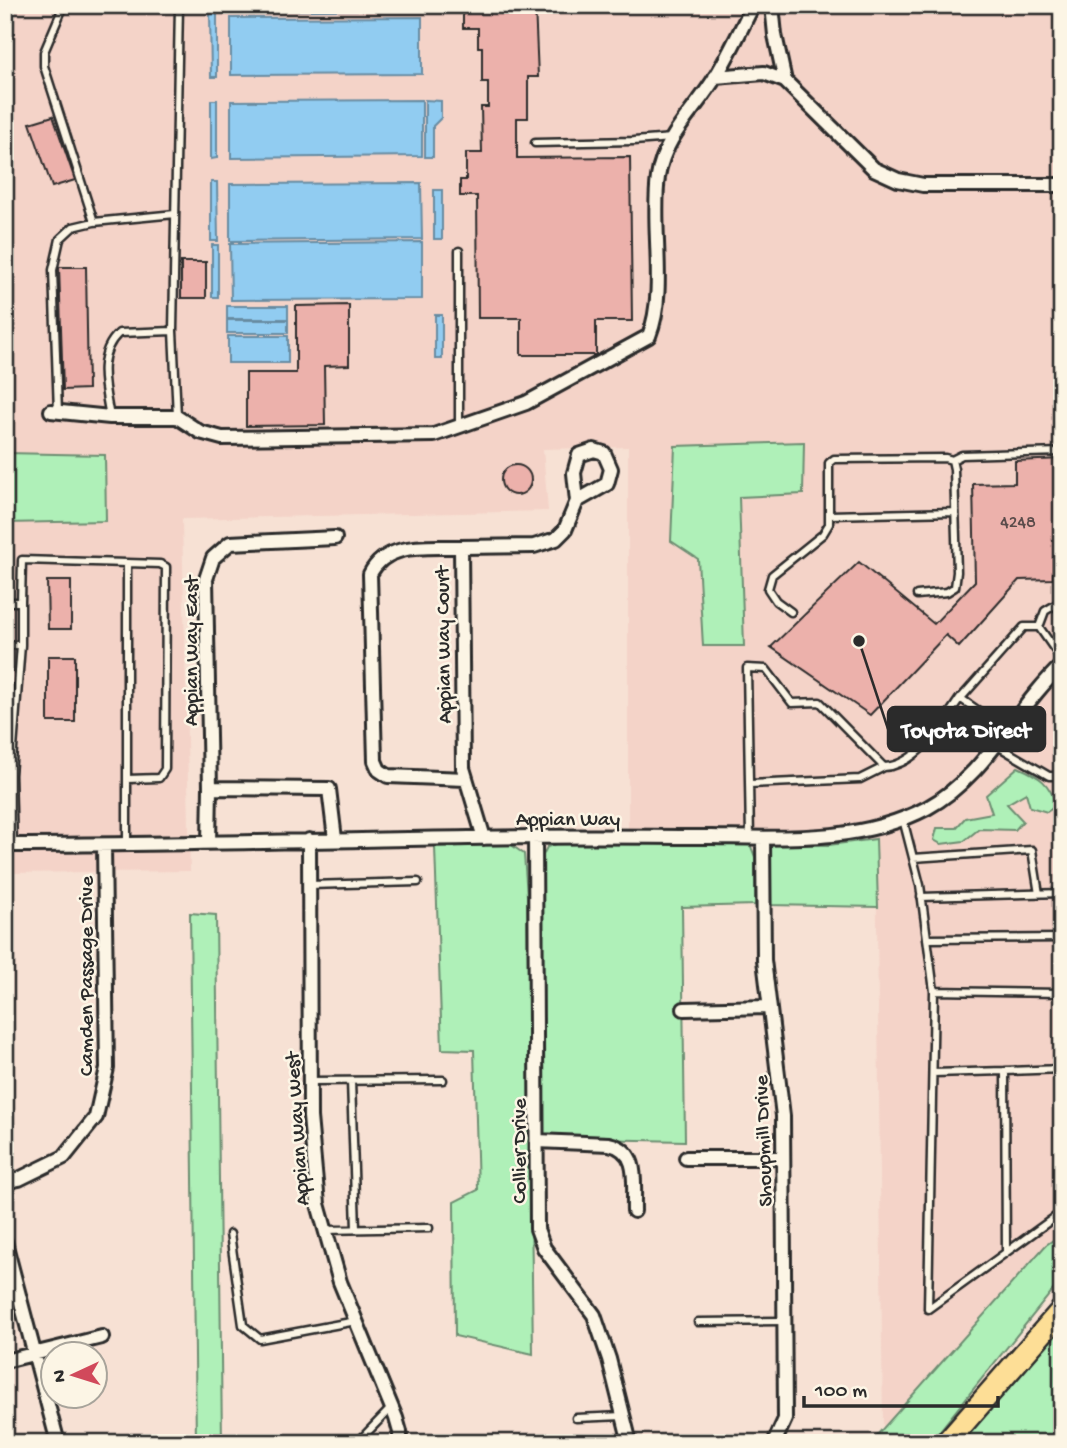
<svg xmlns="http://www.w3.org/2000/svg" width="1067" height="1448" viewBox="0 0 1067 1448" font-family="'Gochi Hand',sans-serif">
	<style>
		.built { fill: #f4d3c8; fill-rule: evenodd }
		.green { fill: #aff0b8; stroke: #6d8e72; stroke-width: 2 }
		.water { fill: #91ccf1; stroke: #688ca2; stroke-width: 2 }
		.building { fill: #ecb1ab; stroke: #2b2b2b; stroke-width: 2 }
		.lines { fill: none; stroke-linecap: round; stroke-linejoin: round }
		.service-casing { stroke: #2b2b2b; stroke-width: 11 }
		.minor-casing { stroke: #2b2b2b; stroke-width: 18 }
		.motorway-casing { stroke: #2b2b2b; stroke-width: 26 }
		.service { stroke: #fcf5e5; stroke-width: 6 }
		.minor { stroke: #fcf5e5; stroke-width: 12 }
		.motorway { stroke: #fdde96; stroke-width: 21 }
		.labels { text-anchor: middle; stroke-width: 5; stroke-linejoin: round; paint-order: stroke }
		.number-label { font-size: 18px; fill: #5b4c4b }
		.street-label { font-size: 21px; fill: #2b2b2b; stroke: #fcf5e5 }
		.leader { fill: none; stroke: #2b2b2b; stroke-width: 2.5 }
		.callout-dot { fill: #2b2b2b; stroke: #fcf5e5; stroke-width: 2.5 }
		.callout { fill: #2b2b2b; stroke: #2b2b2b; stroke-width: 2.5 }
		.callout-label { font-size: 23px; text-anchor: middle; font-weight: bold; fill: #fff }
	</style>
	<rect width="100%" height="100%" fill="#f7e1d4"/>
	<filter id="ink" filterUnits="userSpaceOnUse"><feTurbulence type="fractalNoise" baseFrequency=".0143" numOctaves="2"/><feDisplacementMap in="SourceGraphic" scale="14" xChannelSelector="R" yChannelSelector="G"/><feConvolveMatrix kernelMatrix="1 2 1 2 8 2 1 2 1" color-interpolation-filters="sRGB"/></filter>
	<g filter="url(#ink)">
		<!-- built -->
		<path class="built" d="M 5,5 L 1062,5 L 1062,1234 L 1046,1245 L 883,1429 L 876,840 L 829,845 L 628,844 L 628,447 L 543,449 L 548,511 L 182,519 L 190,871 L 5,873 L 5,523 L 106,520 L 105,455 L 5,453 ZM 675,446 L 744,646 L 703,646 L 698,559 Z"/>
		<!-- green -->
		<path class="green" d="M 804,442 L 803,494 L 739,497 L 744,646 L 703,646 L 698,559 L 671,541 L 675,446 Z
			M 5,453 L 105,455 L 106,521 L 5,523 Z
			M 1018,767 C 1041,777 1048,782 1057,805 L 1047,812 L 1030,807 L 1026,793 L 1007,804 L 1023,821 L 1015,830 L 979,829 L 964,841 L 941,844 L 934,840 L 937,828 L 956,828 L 965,818 L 992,813 L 986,795 Z
			M 876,839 L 878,907 L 769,905 L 768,853 L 772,844 L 829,845 Z
			M 510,844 L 524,854 L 527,896 L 533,1354 L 455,1336 L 454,1202 L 478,1190 L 474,1050 L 442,1049 L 435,847 Z
			M 557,844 L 750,844 L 755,857 L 755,905 L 682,907 L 685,1141 L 542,1138 L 543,855 L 547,847 Z
			M 190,913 L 216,915 L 222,1443 L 196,1443 Z
			M 1062,1234 L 1062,1279 L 930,1443 L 870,1443 L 1046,1245 Z
			M 1062,1324 L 1062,1443 L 960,1443 Z"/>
		<!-- water -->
		<path class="water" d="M 220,5 L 421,5 L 421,9 L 220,11 Z
			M 210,12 L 217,12 L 217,77 L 211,77 Z
			M 422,17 L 422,74 L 231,75 L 231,18 Z
			M 211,100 L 217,100 L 217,158 L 211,159 Z
			M 422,100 L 422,156 L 231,158 L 231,101 Z
			M 425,100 L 441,101 L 441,118 L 433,126 L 433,157 L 425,157 Z
			M 211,182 L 217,182 L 218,241 L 211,241 Z
			M 421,183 L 422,239 L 230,241 L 230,184 Z
			M 434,190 L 442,190 L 442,239 L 434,239 Z
			M 422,242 L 422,299 L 231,300 L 230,244 Z
			M 212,245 L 218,245 L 218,297 L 212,297 Z
			M 227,306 L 288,306 L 288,319 L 227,319 Z
			M 435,315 L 442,315 L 442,359 L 435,359 Z
			M 227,320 L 288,320 L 288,333 L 227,333 Z
			M 228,336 L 288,336 L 288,363 L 228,363 Z"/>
		<!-- building -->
		<path class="building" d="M 463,5 L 535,5 L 538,77 L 528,77 L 528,118 L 517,118 L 517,158 L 630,157 L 632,321 L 596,321 L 596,355 L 521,355 L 521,318 L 478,318 L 477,196 L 460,196 L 460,180 L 466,180 L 466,153 L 482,153 L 481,107 L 488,107 L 488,82 L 482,82 L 482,47 L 478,47 L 478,28 L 463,28 Z
			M 53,116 L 75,180 L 52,187 L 30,123 Z
			M 181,262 L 206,262 L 206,298 L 181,298 Z
			M 59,267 L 86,267 L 88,389 L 63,390 Z
			M 349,305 L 349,365 L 324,366 L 325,425 L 246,426 L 246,373 L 296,373 L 296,306 Z
			M 1062,459 L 1062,558 L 1053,558 L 1053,579 L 1019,580 L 959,647 L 946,635 L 870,715 L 771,647 L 859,562 L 934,624 L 975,581 L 973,484 L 1015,483 L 1015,461 Z
			M501 480a15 15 0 1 1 30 0a15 15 0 1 1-30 0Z
			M 47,581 L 71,581 L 71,629 L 48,629 Z
			M 48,656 L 75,656 L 75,722 L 48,722 Z"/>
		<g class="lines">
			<!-- service casing -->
			<g class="service-casing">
				<path id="service" d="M 64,5 L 44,52 L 44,66 L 94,222
					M 535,143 L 634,141 L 672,138
					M 58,412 L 53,270 L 60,239 L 73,227 L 94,222 L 175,214
					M 177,416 L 173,331 L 179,5
					M 110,417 C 105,388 95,355 119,333 L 173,331
					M 459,427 L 459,251
					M 952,460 L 962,455 L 1062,452
					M 829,515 L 955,512
					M 5,602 L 21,602 L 21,645 L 11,775 L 13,845
					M 21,602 L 22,560 L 127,563 L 127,844
					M 791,612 L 776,601 L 768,589 L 772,575 L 823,534 L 829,524 L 829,463 L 834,459 L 945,458 L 952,460 L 954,469 L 957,572 L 955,587 L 947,592 L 917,595
					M 1039,627 L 1045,611 L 1062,601
					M 5,645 L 21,645
					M 961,698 L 1024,627 L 1039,627 L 1062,660
					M 996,745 L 1049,776 L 1062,776
					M 127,779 L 159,778 L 165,769 L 166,567 L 160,564 L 127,563
					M 750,784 L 860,779 L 884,767
					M 903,819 L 920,885 L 934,991 L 928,1309 L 1062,1212
					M 750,838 L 747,668 L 766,669 L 792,703 L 820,702 L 884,767 C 918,765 942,724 960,698 L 1006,730
					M 913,858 L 1032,850 L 1039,894
					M 309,885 L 418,882
					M 921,897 L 1062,893
					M 927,939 L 1062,938
					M 934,991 L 1062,993
					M 933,1073 L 1005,1071
					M 310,1081 L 443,1080
					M 351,1081 L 356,1229
					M 325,1230 L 429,1228
					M 230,1234 L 243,1325 L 260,1339 L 356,1321
					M 1006,1252 L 1005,1071 L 1062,1069
					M 698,1322 L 783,1321
					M 576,1418 L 623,1416
					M 357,1443 L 392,1407"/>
			</g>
			<!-- minor casing -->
			<g class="minor-casing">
				<path id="minor" d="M 772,5 L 775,35 L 785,81
					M 715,77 L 764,73 L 785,81 L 874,169 L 898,180 L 923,185 L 1062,185
					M 51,411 L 110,417 L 177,417 L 200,432 L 222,438 L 434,435 L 526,403 L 649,336 C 667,291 651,226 658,177 C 664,136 696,110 716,76 C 730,53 741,29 753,5
					M 461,547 C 428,548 387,541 370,574 L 375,761 L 379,770 L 388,776 L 466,779
					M 210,788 L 329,789 L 335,839
					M 535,837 L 537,1229 L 544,1248 L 594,1315 L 609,1359 L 630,1443
					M 484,838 L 463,768 L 461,547 L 534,546 L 556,539 L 565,530 L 577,501 L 574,473 L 579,455 L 594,450 L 604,453 L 611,469 L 607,484 L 577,501
					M 763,838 L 764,960 L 783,1116 L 785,1419 L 774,1443
					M 309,840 L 310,1117 L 318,1204 L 340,1282 L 396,1418 L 400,1432 L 400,1443
					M 209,842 L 210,788 L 206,579 L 213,558 L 230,543 L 335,538
					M 5,845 C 180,845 356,839 531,837 C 591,836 652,837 712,837 C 785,838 861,843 927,808 C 987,775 1014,710 1062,665
					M 684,1009 L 768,1007
					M 537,1141 L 609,1144 C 641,1151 633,1184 634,1211
					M 686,1158 L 783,1158
					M 5,1182 L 19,1179 L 64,1157 L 96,1117 L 107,1068 L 104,845
					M 5,1242 L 58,1443
					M 5,1361 L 102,1337"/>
			</g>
			<!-- motorway casing -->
			<g class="motorway-casing">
				<path id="motorway" d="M 946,1443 L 1062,1310"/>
			</g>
			<!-- service -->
			<use href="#service" class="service"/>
			<!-- minor -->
			<use href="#minor" class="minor"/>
			<!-- motorway -->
			<use href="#motorway" class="motorway"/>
		</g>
	</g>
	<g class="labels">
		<!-- number labels -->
		<g class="number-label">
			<text x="1018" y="527">4248</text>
		</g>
		<!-- street labels -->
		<g class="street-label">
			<text transform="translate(442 645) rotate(-91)" y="7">Appian Way Court</text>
			<text transform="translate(190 651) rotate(-90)" y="7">Appian Way East</text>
			<text x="568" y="825">Appian Way</text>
			<text transform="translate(85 976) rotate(-90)" y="7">Camden Passage Drive</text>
			<text transform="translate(296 1129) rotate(-94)" y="7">Appian Way West</text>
			<text transform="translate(762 1141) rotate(-92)" y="7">Shoupmill Drive</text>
			<text transform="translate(518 1151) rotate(-90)" y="7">Collier Drive</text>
		</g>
	</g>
	<!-- callouts -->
	<path class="leader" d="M859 641L888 729"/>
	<circle class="callout-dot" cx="859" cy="641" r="7"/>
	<rect class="callout" x="888" y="707" width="157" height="44" rx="7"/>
	<g class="callout-label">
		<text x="966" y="737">Toyota Direct</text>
	</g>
	<!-- margin -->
	<rect width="1067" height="1448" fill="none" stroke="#fcf5e5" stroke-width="28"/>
	<rect x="14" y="14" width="1039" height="1420" fill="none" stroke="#2b2b2b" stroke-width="2.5" filter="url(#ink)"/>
	<!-- north arrow -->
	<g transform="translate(74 1375) rotate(266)"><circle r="33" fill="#fcf5e5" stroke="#a8a49b" stroke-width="2"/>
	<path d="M0-5L12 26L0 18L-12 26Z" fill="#d1495b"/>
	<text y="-10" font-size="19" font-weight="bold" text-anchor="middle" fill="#2b2b2b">N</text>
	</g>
	<!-- scale -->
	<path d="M804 1396v10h194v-10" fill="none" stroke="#2b2b2b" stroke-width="3.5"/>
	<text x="815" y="1396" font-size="21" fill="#2b2b2b" stroke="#fcf5e5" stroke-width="5" paint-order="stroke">100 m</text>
</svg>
